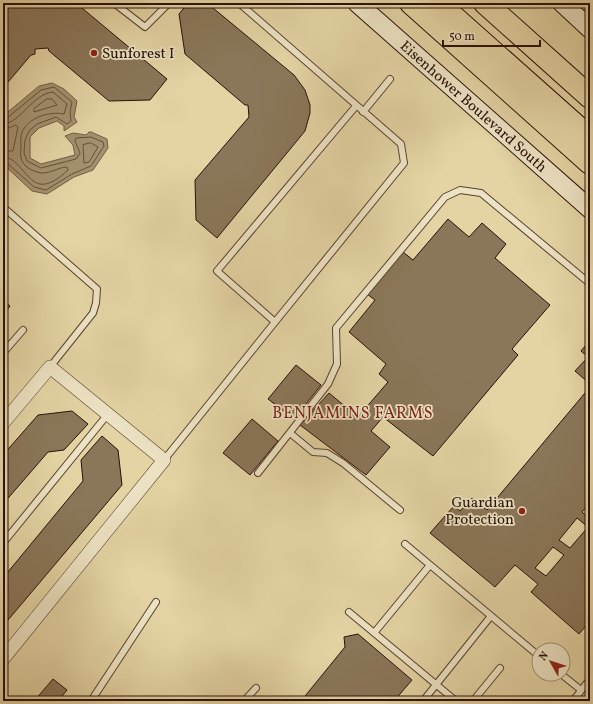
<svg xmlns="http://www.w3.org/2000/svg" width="593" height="704" viewBox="0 0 593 704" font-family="Vollkorn,serif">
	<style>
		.water { fill: #a4916f; stroke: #735d45 }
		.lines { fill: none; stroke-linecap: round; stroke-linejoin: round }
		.shore { stroke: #66503b; stroke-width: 1 }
		.building { fill: #8a7659; stroke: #291007; fill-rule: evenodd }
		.service-casing { stroke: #58412e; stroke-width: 8 }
		.minor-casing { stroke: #58412e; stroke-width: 14 }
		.secondary-casing { stroke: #291007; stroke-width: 20 }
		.motorway-casing { stroke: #291007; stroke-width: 24 }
		.service { stroke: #ede3c4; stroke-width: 6 }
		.minor { stroke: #ede3c4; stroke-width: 13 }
		.secondary { stroke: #ede3c4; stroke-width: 18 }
		.motorway { stroke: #e4d4a4; stroke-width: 22 }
		.poi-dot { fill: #8f2418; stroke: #ede3c4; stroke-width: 1.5 }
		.labels { text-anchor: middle; stroke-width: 3.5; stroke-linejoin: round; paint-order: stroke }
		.poi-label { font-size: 15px; fill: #291007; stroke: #ede3c4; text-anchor: start }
		.street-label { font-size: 15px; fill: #291007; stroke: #ede3c4 }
		.neighbourhood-label { font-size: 16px; letter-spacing: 1px; fill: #7a1f14; stroke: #ede3c4 }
	</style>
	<rect width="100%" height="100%" fill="#e4d4a4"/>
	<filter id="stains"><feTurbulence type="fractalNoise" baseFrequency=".005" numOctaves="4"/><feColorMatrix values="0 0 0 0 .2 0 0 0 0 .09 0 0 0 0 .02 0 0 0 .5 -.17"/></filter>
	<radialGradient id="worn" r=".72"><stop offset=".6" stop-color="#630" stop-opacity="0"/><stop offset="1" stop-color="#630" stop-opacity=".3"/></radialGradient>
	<!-- water -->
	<path class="water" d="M 52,83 L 64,89 L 77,101 L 74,117 L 77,122 L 64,131 L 64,126 L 57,121 L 39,128 L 30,137 L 30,158 L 41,164 L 75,155 L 73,145 L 65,136 L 73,133 L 86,135 L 89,132 L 91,132 L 107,139 L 108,148 L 93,170 L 74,177 L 47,194 L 32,191 L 3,164 L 3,116 L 39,86 Z"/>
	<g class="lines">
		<!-- shore -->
		<path class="shore" d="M 47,99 L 52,99 L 57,105 L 34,112 L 34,109 Z
			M 3,119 L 7,118 L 41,90 L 54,87 L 72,102 L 70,112 L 71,121 L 67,124 L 56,117 L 37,124 L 29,131 L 25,140 L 24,153 L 27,161 L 41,168 L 76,159 L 80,153 L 75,141 L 76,138 L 91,137 L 103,142 L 104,146 L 91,166 L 72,174 L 46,190 L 34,187 L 7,163 L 3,162
			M 3,124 C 21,123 32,94 53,92 L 67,104 L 64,114 C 50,111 29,117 22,132 C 20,138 21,142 21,148 C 19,161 24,168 37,172 C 47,176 58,167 67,167 L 68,170 C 28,208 28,158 3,157
			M 3,130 L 16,125 L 18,127 L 13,151 L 3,151
			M 91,143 L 98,147 L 89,162 L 84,163 L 83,145 Z"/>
	</g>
	<!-- building -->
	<path class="building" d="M 5,3 L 76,3 L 167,79 L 150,100 L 109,101 L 49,51 L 48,48 L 35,49 L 35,54 L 31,55 L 3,88 L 3,5 Z
		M 188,3 L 207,3 L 294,75 L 305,90 L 310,105 L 310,113 L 305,131 L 217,238 L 196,220 L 195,180 L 249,117 L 248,105 L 245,105 L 185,54 L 179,14 Z
		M 448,219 L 469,237 L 482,223 L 506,244 L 495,258 L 550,305 L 512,349 L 518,355 L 433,456 L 383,417 L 371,431 L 390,447 L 366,475 L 300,425 L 329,393 L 358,417 L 388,382 L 379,374 L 386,364 L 349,332 L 375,300 L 367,294 L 403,252 L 413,260 Z
		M 3,300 L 10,306 L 3,315 Z
		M 590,340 L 590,384 L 575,371 L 588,357 L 581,351 Z
		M 296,365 L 321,385 L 294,419 L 268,399 Z
		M 590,387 L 590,503 L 582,512 L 590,519 L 590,621 L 579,634 L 531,592 L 538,584 L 515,565 L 495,587 L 430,533 L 454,506 L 460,511 L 472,498 L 487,510 ZM 577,518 L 588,527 L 570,548 L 559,540 ZM 553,547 L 564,555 L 546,576 L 535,568 Z
		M 72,411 L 88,424 L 64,450 L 48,452 L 3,504 L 3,455 L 38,415 Z
		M 252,419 L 278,441 L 250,475 L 223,453 Z
		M 102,436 L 118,450 L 122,485 L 3,626 L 3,578 L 83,481 L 81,460 Z
		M 358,634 L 412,680 L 394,701 L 301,701 L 345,647 L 344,637 Z
		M 53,679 L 67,690 L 58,701 L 34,701 Z"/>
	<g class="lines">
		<!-- service casing -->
		<g class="service-casing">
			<path id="service" d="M 114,3 L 145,27 L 169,3
				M 239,3 L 401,144 L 404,163 L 275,322 L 217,271 L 356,106
				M 363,112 L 390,79
				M 3,207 L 97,289 L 96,303 L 93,313 L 50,367
				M 3,353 L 23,330
				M 290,433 L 313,452 L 327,453 L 343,463 L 400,510
				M 164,460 L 275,322
				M 258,473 L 328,384 L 337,364 L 336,328 L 445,197 L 460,190 L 481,193 L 588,282
				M 3,543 L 108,414
				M 405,544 L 539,656
				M 349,612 L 456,701
				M 374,633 L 430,565
				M 561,674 L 581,690
				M 91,701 L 156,602
				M 244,701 L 256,688
				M 423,701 L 491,616
				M 473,701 L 500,668
				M 573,701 L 590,679"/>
		</g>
		<!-- minor casing -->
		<g class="minor-casing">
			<path id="minor" d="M 3,423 L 50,367 L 164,460 L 3,659"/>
		</g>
		<!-- secondary casing -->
		<g class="secondary-casing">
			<g id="secondary">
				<path id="s1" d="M 357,3 L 590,209"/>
				<path d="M 562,3 L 590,29"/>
			</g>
		</g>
		<!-- motorway casing -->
		<g class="motorway-casing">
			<path id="motorway" d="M 411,3 L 590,163
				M 438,3 L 590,138
				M 485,3 L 590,97"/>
		</g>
		<!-- service -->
		<use href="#service" class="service"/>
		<!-- minor -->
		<use href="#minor" class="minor"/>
		<!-- secondary -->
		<use href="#secondary" class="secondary"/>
		<!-- motorway -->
		<use href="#motorway" class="motorway"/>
	</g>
	<!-- markers -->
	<g class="poi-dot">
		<circle cx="94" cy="53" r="4"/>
		<circle cx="522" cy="511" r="4"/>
	</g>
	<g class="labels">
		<!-- poi labels -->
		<g class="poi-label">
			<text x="102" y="58">Sunforest I</text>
			<text x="514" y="507" text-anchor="end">Guardian<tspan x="514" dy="17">Protection</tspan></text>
		</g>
		<!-- street labels -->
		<g class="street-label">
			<text dy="5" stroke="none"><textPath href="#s1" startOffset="156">Eisenhower Boulevard South</textPath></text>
		</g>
		<!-- neighbourhood labels -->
		<g class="neighbourhood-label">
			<text x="353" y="418">BENJAMINS FARMS</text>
		</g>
	</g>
	<!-- margin -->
	<rect width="593" height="704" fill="none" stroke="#e4d4a4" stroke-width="16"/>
	<rect x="4" y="4" width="585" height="696" fill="none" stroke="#291007" stroke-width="2"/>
	<rect x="8" y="8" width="577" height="688" fill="none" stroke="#291007"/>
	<!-- north arrow -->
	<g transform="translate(551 662) rotate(309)"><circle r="19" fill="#ede3c4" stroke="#9f8f78"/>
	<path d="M0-3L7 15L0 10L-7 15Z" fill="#8f2418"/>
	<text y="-6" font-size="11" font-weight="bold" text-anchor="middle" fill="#291007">N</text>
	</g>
	<!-- scale -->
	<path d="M443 40v6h97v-6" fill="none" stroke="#291007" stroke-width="2"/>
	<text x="449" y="40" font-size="12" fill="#291007" stroke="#ede3c4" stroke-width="3" paint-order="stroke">50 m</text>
	<rect width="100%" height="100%" filter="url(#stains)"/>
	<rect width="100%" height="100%" fill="url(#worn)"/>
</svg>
